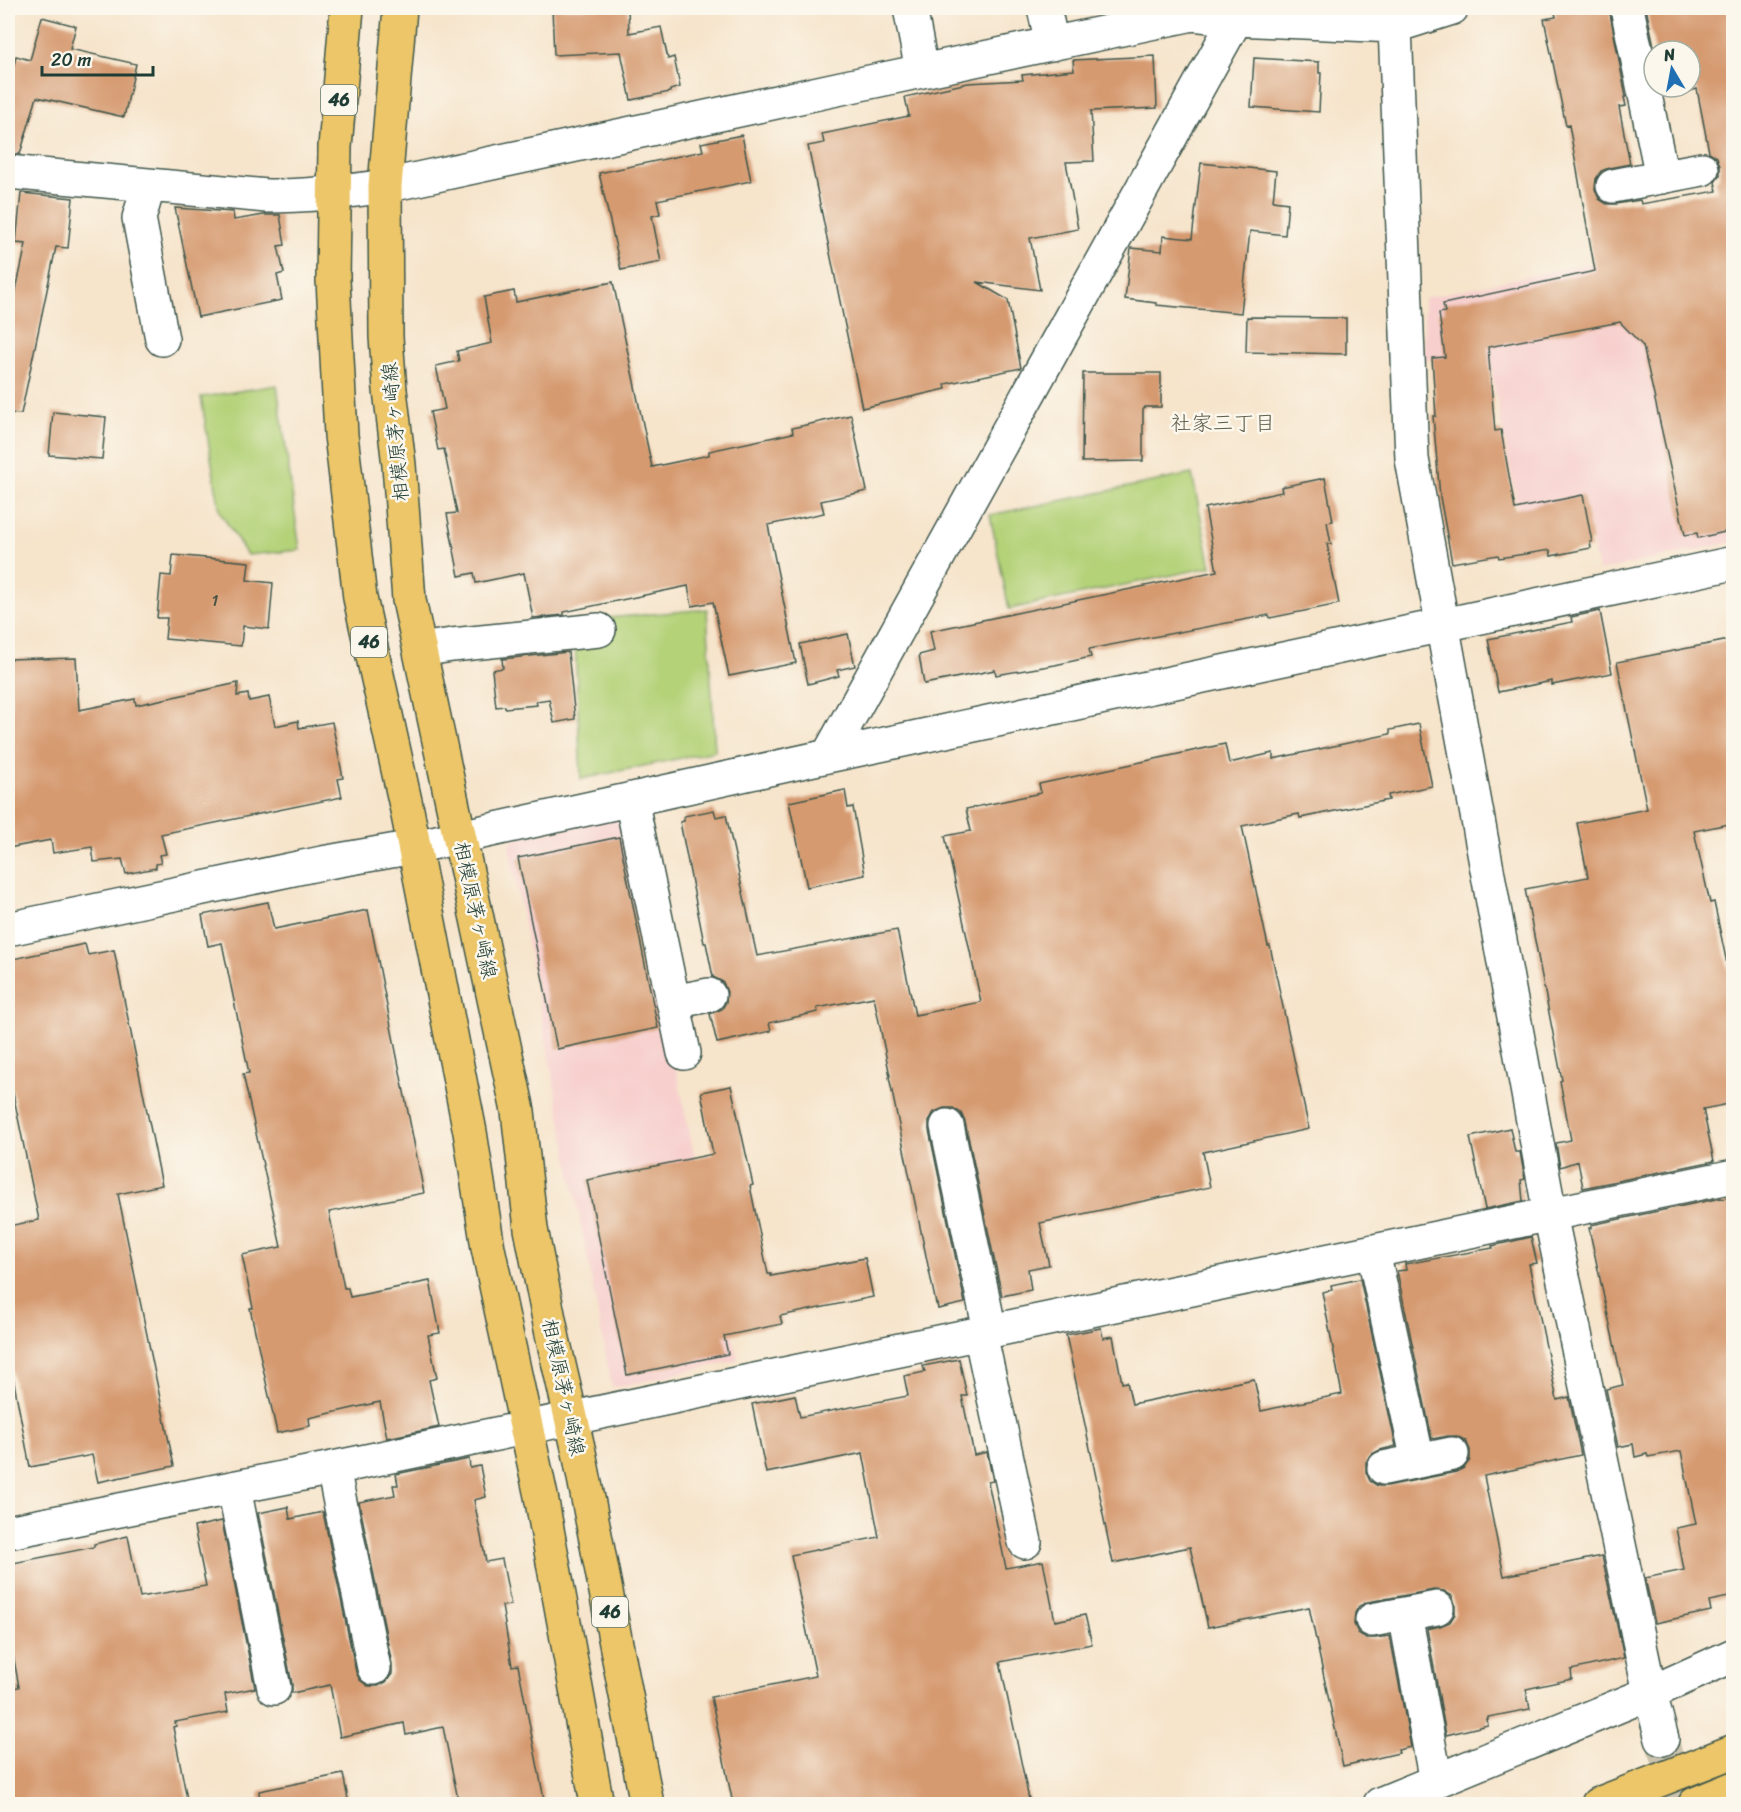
<svg xmlns="http://www.w3.org/2000/svg" width="1741" height="1812" viewBox="0 0 1741 1812" font-family="Sriracha,'Klee One',sans-serif">
	<style>
		.built { fill: #f7d0ce }
		.green { fill: #b4d278; stroke: #6a8856; stroke-width: 1.5 }
		.building { fill: #d59a70 }
		.lines { fill: none; stroke-linecap: round; stroke-linejoin: round }
		.minor-tunnel { stroke: #cbc3ad; stroke-width: 33; stroke-dasharray: 33 16; stroke-linecap: butt }
		.minor-casing { stroke: #3f564b; stroke-width: 36 }
		.major-casing { stroke: #3f564b; stroke-width: 36 }
		.highway-casing { stroke: #3f564b; stroke-width: 36 }
		.minor { stroke: #fff; stroke-width: 33 }
		.major { stroke: #ecc669; stroke-width: 33 }
		.highway { stroke: #ecc669; stroke-width: 33 }
		.labels { text-anchor: middle; stroke-width: 5; stroke-linejoin: round; paint-order: stroke }
		.number-label { font-size: 16px; fill: #4c5443 }
		.shield { fill: #fbf7ec; stroke: #61756b; stroke-width: 1.5 }
		.shield-label { font-size: 18px; font-weight: bold; fill: #1f3d34 }
		.street-label { font-size: 20px; fill: #1f3d34; stroke: #fbf7ec }
		.neighbourhood-label { font-size: 21px; fill: #5f5e49; stroke: #fbf7ec }
	</style>
	<rect width="100%" height="100%" fill="#fbf7ec"/>
	<filter id="ink" filterUnits="userSpaceOnUse"><feTurbulence type="fractalNoise" baseFrequency=".0167" numOctaves="2"/><feDisplacementMap in="SourceGraphic" scale="12" xChannelSelector="R" yChannelSelector="G"/><feConvolveMatrix kernelMatrix="1 2 1 2 8 2 1 2 1" color-interpolation-filters="sRGB"/></filter>
	<filter id="wash" filterUnits="userSpaceOnUse"><feTurbulence type="fractalNoise" baseFrequency=".008" numOctaves="4" result="noise"/><feDisplacementMap in="SourceGraphic" scale="24" xChannelSelector="R" yChannelSelector="G"/><feGaussianBlur stdDeviation="1.35" result="paint"/><feColorMatrix in="noise" values="0 0 0 0 0 0 0 0 0 0 0 0 0 0 0 0 0 1.4 0 .05"/><feComposite in="paint" operator="in"/></filter>
	<g filter="url(#wash)">
		<rect width="100%" height="100%" fill="#f6e4cb"/>
		<!-- built -->
		<path class="built" d="M 1595,262 L 1733,457 L 1733,542 L 1598,571 L 1584,498 L 1518,509 L 1488,353 L 1424,360 L 1424,298 Z
			M 622,816 L 738,1360 L 612,1388 L 509,846 L 511,840 Z"/>
		<!-- green -->
		<path class="green" d="M 277,385 L 300,550 L 247,555 L 220,512 L 201,397 Z
			M 1192,474 L 1211,567 L 1009,609 L 990,515 Z
			M 707,609 L 715,751 L 581,779 L 575,641 L 608,618 Z"/>
		<g id="blocks">
			<!-- building -->
			<path class="building" d="M 552,8 L 628,8 L 629,33 L 661,27 L 668,59 L 674,57 L 680,87 L 670,90 L 670,92 L 631,100 L 621,52 L 554,55 Z
				M 1554,8 L 1609,8 L 1626,97 L 1624,97 L 1626,106 L 1619,107 L 1630,164 L 1609,168 L 1601,171 L 1596,179 L 1595,189 L 1599,199 L 1607,204 L 1616,204 L 1640,200 L 1641,204 L 1717,191 L 1715,182 L 1720,175 L 1720,166 L 1717,157 L 1709,152 L 1697,89 L 1690,91 L 1690,51 L 1655,51 L 1646,8 L 1734,8 L 1734,530 L 1698,538 L 1697,533 L 1685,535 L 1643,346 L 1620,322 L 1488,347 L 1495,431 L 1501,430 L 1515,509 L 1583,495 L 1592,542 L 1590,542 L 1591,548 L 1551,556 L 1550,550 L 1499,558 L 1498,555 L 1452,563 L 1440,497 L 1433,416 L 1436,416 L 1432,358 L 1445,357 L 1439,313 L 1445,312 L 1443,304 L 1595,271 L 1569,125 L 1566,126 L 1544,19 L 1556,17 Z
				M 42,17 L 76,26 L 70,49 L 136,64 L 124,117 L 37,97 L 20,154 L 8,154 L 8,90 L 16,56 L 30,60 Z
				M 1155,56 L 1157,108 L 1091,111 L 1094,161 L 1066,162 L 1078,229 L 1030,238 L 1040,290 L 977,282 L 1008,300 L 1021,368 L 945,384 L 946,389 L 862,408 L 808,146 L 824,143 L 822,134 L 909,116 L 905,97 L 968,83 L 1023,80 L 1022,75 L 1074,70 L 1073,60 Z
				M 1254,58 L 1319,62 L 1319,73 L 1321,73 L 1319,112 L 1251,107 Z
				M 742,135 L 751,181 L 657,200 L 660,214 L 652,216 L 661,262 L 621,270 L 599,173 L 703,151 L 701,143 Z
				M 1201,163 L 1276,171 L 1273,201 L 1288,203 L 1285,235 L 1250,231 L 1241,313 L 1156,305 L 1156,303 L 1125,299 L 1131,248 L 1162,251 L 1163,236 L 1192,239 Z
				M 21,193 L 73,198 L 68,248 L 56,247 L 21,414 L 8,413 L 8,327 L 26,244 L 16,243 Z
				M 175,208 L 233,212 L 234,220 L 264,215 L 280,215 L 285,245 L 278,246 L 284,273 L 277,275 L 282,300 L 198,317 Z
				M 613,282 L 652,467 L 709,455 L 709,451 L 793,433 L 792,428 L 851,415 L 867,491 L 821,501 L 824,513 L 768,525 L 796,663 L 729,676 L 713,602 L 692,606 L 688,586 L 564,612 L 564,615 L 533,618 L 524,573 L 476,583 L 474,573 L 459,576 L 447,514 L 457,513 L 444,449 L 438,450 L 430,412 L 445,409 L 436,366 L 459,361 L 457,351 L 492,343 L 484,297 L 514,291 L 516,302 Z
				M 1247,317 L 1346,318 L 1346,354 L 1246,352 Z
				M 1083,373 L 1161,373 L 1161,407 L 1145,407 L 1143,410 L 1143,461 L 1082,462 Z
				M 53,412 L 106,417 L 102,459 L 49,455 Z
				M 1325,478 L 1333,521 L 1327,522 L 1331,544 L 1327,544 L 1339,604 L 1270,618 L 1269,615 L 1089,649 L 1091,657 L 1055,665 L 996,675 L 995,670 L 924,684 L 919,655 L 934,651 L 930,631 L 1217,571 L 1205,508 L 1282,492 L 1281,487 Z
				M 173,555 L 249,562 L 247,580 L 273,583 L 269,629 L 243,626 L 241,646 L 165,639 L 167,618 L 157,618 L 161,575 L 171,576 Z
				M 1600,611 L 1612,673 L 1552,685 L 1552,681 L 1498,692 L 1488,639 L 1572,622 L 1571,617 Z
				M 848,634 L 855,666 L 837,670 L 839,676 L 808,684 L 800,644 Z
				M 1734,639 L 1734,823 L 1694,831 L 1710,903 L 1714,902 L 1734,997 L 1734,1103 L 1703,1109 L 1714,1161 L 1583,1188 L 1578,1161 L 1560,1167 L 1556,1143 L 1571,1140 L 1560,1081 L 1562,1080 L 1525,889 L 1588,877 L 1577,823 L 1647,809 L 1617,662 Z
				M 568,652 L 575,719 L 554,723 L 549,699 L 536,701 L 537,705 L 505,708 L 505,706 L 496,707 L 492,670 L 503,668 L 502,659 Z
				M 43,658 L 43,659 L 76,658 L 79,710 L 135,699 L 136,705 L 238,683 L 237,696 L 248,694 L 249,701 L 269,697 L 275,726 L 298,721 L 299,728 L 332,722 L 343,778 L 338,779 L 342,797 L 161,834 L 166,854 L 159,855 L 161,863 L 156,864 L 156,868 L 126,874 L 122,859 L 94,862 L 92,847 L 53,853 L 51,840 L 8,848 L 8,716 L 12,716 L 8,659 Z
				M 1419,724 L 1432,786 L 1388,795 L 1389,800 L 1300,818 L 1299,814 L 1242,826 L 1268,946 L 1270,946 L 1309,1129 L 1203,1152 L 1210,1187 L 1040,1223 L 1049,1265 L 1028,1269 L 1031,1290 L 1002,1296 L 965,1122 L 961,1113 L 953,1108 L 944,1108 L 934,1112 L 929,1121 L 929,1130 L 965,1303 L 938,1309 L 937,1304 L 936,1304 L 889,1077 L 890,1076 L 874,997 L 817,1008 L 818,1012 L 769,1023 L 771,1031 L 717,1043 L 710,1014 L 722,1009 L 726,1002 L 727,992 L 723,982 L 713,977 L 706,943 L 704,943 L 680,822 L 684,821 L 684,816 L 714,810 L 716,817 L 726,815 L 757,956 L 897,930 L 915,1015 L 981,1002 L 945,836 L 971,831 L 966,809 L 1041,793 L 1039,784 L 1225,744 L 1229,763 L 1273,753 L 1273,759 L 1390,734 L 1390,730 Z
				M 845,790 L 848,808 L 853,807 L 865,875 L 807,887 L 789,802 Z
				M 619,837 L 658,1028 L 557,1049 L 518,858 Z
				M 268,902 L 274,929 L 368,910 L 424,1193 L 329,1212 L 344,1288 L 348,1288 L 350,1297 L 430,1281 L 440,1333 L 428,1335 L 437,1378 L 429,1380 L 439,1427 L 387,1438 L 380,1402 L 309,1418 L 310,1426 L 277,1433 L 250,1308 L 253,1308 L 242,1255 L 281,1247 L 243,1074 L 249,1073 L 222,943 L 208,946 L 202,915 Z
				M 85,944 L 88,955 L 114,950 L 162,1185 L 118,1194 L 174,1466 L 98,1482 L 92,1455 L 30,1467 L 8,1351 L 8,1226 L 39,1220 L 8,1069 L 8,960 Z
				M 731,1086 L 753,1185 L 750,1186 L 768,1274 L 771,1274 L 771,1276 L 865,1258 L 873,1297 L 780,1316 L 782,1324 L 724,1336 L 728,1354 L 627,1375 L 587,1180 L 713,1154 L 701,1092 Z
				M 1510,1128 L 1515,1152 L 1520,1152 L 1525,1179 L 1521,1180 L 1523,1201 L 1485,1209 L 1470,1137 Z
				M 1734,1197 L 1734,1596 L 1709,1601 L 1711,1611 L 1655,1623 L 1645,1578 L 1684,1570 L 1676,1528 L 1696,1524 L 1681,1451 L 1648,1457 L 1647,1454 L 1635,1457 L 1633,1444 L 1618,1447 L 1606,1389 L 1623,1385 L 1589,1228 L 1591,1228 L 1591,1225 L 1721,1198 L 1721,1199 Z
				M 1531,1237 L 1537,1263 L 1529,1264 L 1557,1400 L 1569,1397 L 1581,1455 L 1484,1476 L 1504,1576 L 1602,1556 L 1624,1658 L 1571,1670 L 1572,1679 L 1526,1689 L 1530,1709 L 1488,1717 L 1488,1719 L 1487,1719 L 1488,1725 L 1446,1735 L 1427,1629 L 1440,1626 L 1450,1622 L 1455,1614 L 1455,1604 L 1452,1596 L 1444,1591 L 1434,1590 L 1368,1602 L 1359,1606 L 1355,1613 L 1354,1624 L 1358,1633 L 1366,1638 L 1375,1638 L 1390,1636 L 1411,1747 L 1398,1750 L 1399,1753 L 1343,1766 L 1309,1607 L 1208,1627 L 1190,1547 L 1113,1563 L 1102,1510 L 1103,1510 L 1066,1335 L 1101,1328 L 1103,1338 L 1113,1336 L 1122,1383 L 1127,1382 L 1132,1404 L 1254,1379 L 1261,1411 L 1342,1394 L 1322,1292 L 1332,1290 L 1331,1285 L 1360,1279 L 1396,1446 L 1380,1450 L 1372,1454 L 1366,1462 L 1366,1472 L 1370,1481 L 1378,1486 L 1387,1486 L 1456,1472 L 1464,1468 L 1470,1460 L 1470,1450 L 1466,1441 L 1457,1436 L 1448,1436 L 1432,1439 L 1397,1271 L 1406,1270 L 1405,1264 L 1493,1248 L 1492,1246 Z
				M 959,1359 L 967,1396 L 962,1396 L 974,1455 L 987,1452 L 993,1481 L 988,1482 L 1006,1568 L 1043,1561 L 1055,1621 L 1085,1615 L 1092,1644 L 1000,1662 L 1030,1804 L 733,1804 L 711,1697 L 816,1676 L 791,1555 L 879,1537 L 863,1453 L 766,1473 L 752,1404 L 795,1395 L 800,1417 L 908,1396 L 904,1376 L 925,1372 L 923,1366 Z
				M 469,1459 L 470,1468 L 480,1466 L 486,1497 L 474,1500 L 486,1562 L 502,1559 L 511,1605 L 502,1606 L 512,1666 L 518,1665 L 545,1804 L 459,1804 L 443,1727 L 406,1735 L 404,1723 L 340,1737 L 330,1685 L 292,1693 L 292,1684 L 258,1513 L 288,1507 L 290,1519 L 323,1512 L 356,1672 L 360,1680 L 368,1686 L 378,1686 L 386,1682 L 392,1674 L 392,1664 L 359,1502 L 395,1495 L 393,1485 L 398,1485 L 396,1474 Z
				M 222,1521 L 255,1688 L 225,1694 L 228,1712 L 175,1722 L 176,1726 L 173,1727 L 188,1804 L 8,1804 L 8,1689 L 19,1687 L 8,1627 L 8,1564 L 94,1547 L 94,1544 L 128,1536 L 140,1597 L 206,1586 L 194,1527 Z
				M 343,1774 L 349,1804 L 260,1804 L 259,1791 Z"/>
		</g>
	</g>
	<g filter="url(#ink)">
		<use href="#blocks" fill-opacity="0" stroke="#3f564b" stroke-width="1.5"/>
		<g class="lines">
			<!-- minor-tunnel -->
			<path class="minor-tunnel" d="M 1662,1739 L 1678,1804"/>
			<!-- minor casing -->
			<g class="minor-casing">
				<path id="minor" d="M 910,8 L 922,71
					M 1044,8 L 1052,44
					M 1627,8 L 1662,177
					M 1395,26 L 1412,459 L 1550,1214 L 1650,1693 L 1662,1739
					M 8,172 L 267,196 C 307,196 346,192 385,186 L 846,87 L 1193,14 L 1236,19 L 1395,26 L 1452,8
					M 149,185 L 139,218 L 162,339
					M 1613,186 L 1702,169
					M 420,650 L 452,645 L 599,630
					M 828,756 L 1242,8
					M 631,799 L 684,1053
					M 8,929 L 322,863 L 414,847 L 828,756 L 1734,563
					M 673,1002 L 709,995
					M 947,1126 L 990,1331
					M 1373,1251 L 1418,1461
					M 980,1333 L 1025,1542
					M 333,1468 L 374,1668
					M 1384,1468 L 1452,1454
					M 234,1488 L 274,1688
					M 8,1532 L 333,1468 L 1734,1176
					M 1405,1614 L 1436,1782
					M 1372,1620 L 1437,1608
					M 1380,1804 L 1650,1693 L 1734,1655"/>
			</g>
			<!-- major casing -->
			<g class="major-casing">
				<path id="major" d="M 347,8 L 335,147 L 333,280 L 341,435 L 360,598 L 407,810 L 470,1132 L 488,1248 L 541,1496 L 597,1804
					M 400,8 L 385,186 L 386,337 L 390,390 L 399,465 L 409,600 L 518,1111 L 531,1229 L 553,1339 L 579,1452 L 647,1804"/>
			</g>
			<!-- highway casing -->
			<g class="highway-casing">
				<path id="highway" d="M 1598,1804 L 1734,1751
					M 1695,1804 L 1734,1788"/>
			</g>
			<!-- minor -->
			<use href="#minor" class="minor"/>
			<!-- major -->
			<use href="#major" class="major"/>
			<!-- highway -->
			<use href="#highway" class="highway"/>
		</g>
	</g>
	<g class="labels">
		<!-- number labels -->
		<g class="number-label">
			<text x="215" y="606">1</text>
		</g>
		<!-- shield labels -->
		<g class="shield">
			<rect x="321" y="85" width="36" height="30" rx="4.5"/>
			<rect x="351" y="627" width="36" height="30" rx="4.5"/>
			<rect x="592" y="1597" width="36" height="30" rx="4.5"/>
		</g>
		<g class="shield-label">
			<text x="339" y="106">46</text>
			<text x="369" y="648">46</text>
			<text x="610" y="1618">46</text>
		</g>
		<!-- street labels -->
		<g class="street-label">
			<text transform="translate(395 432) rotate(-95)" y="7">相模原茅ヶ崎線</text>
			<text transform="translate(476 910) rotate(78)" y="7">相模原茅ヶ崎線</text>
			<text transform="translate(564 1387) rotate(78)" y="7">相模原茅ヶ崎線</text>
		</g>
		<!-- neighbourhood labels -->
		<g class="neighbourhood-label">
			<text x="1223" y="430">社家三丁目</text>
		</g>
	</g>
	<!-- margin -->
	<rect width="1741" height="1812" fill="none" stroke="#fbf7ec" stroke-width="30"/>
	<!-- north arrow -->
	<g transform="translate(1672 69) rotate(350)"><circle r="28" fill="#fbf7ec" stroke="#a3ada2" stroke-width="1.5"/>
	<path d="M0-4.5L10 22L0 15L-10 22Z" fill="#1f6fb2"/>
	<text y="-9" font-size="16" font-weight="bold" text-anchor="middle" fill="#1f3d34">N</text>
	</g>
	<!-- scale -->
	<path d="M42 66v9h111v-9" fill="none" stroke="#1f3d34" stroke-width="3"/>
	<text x="51" y="66" font-size="18" fill="#1f3d34" stroke="#fbf7ec" stroke-width="4.5" paint-order="stroke">20 m</text>
</svg>
